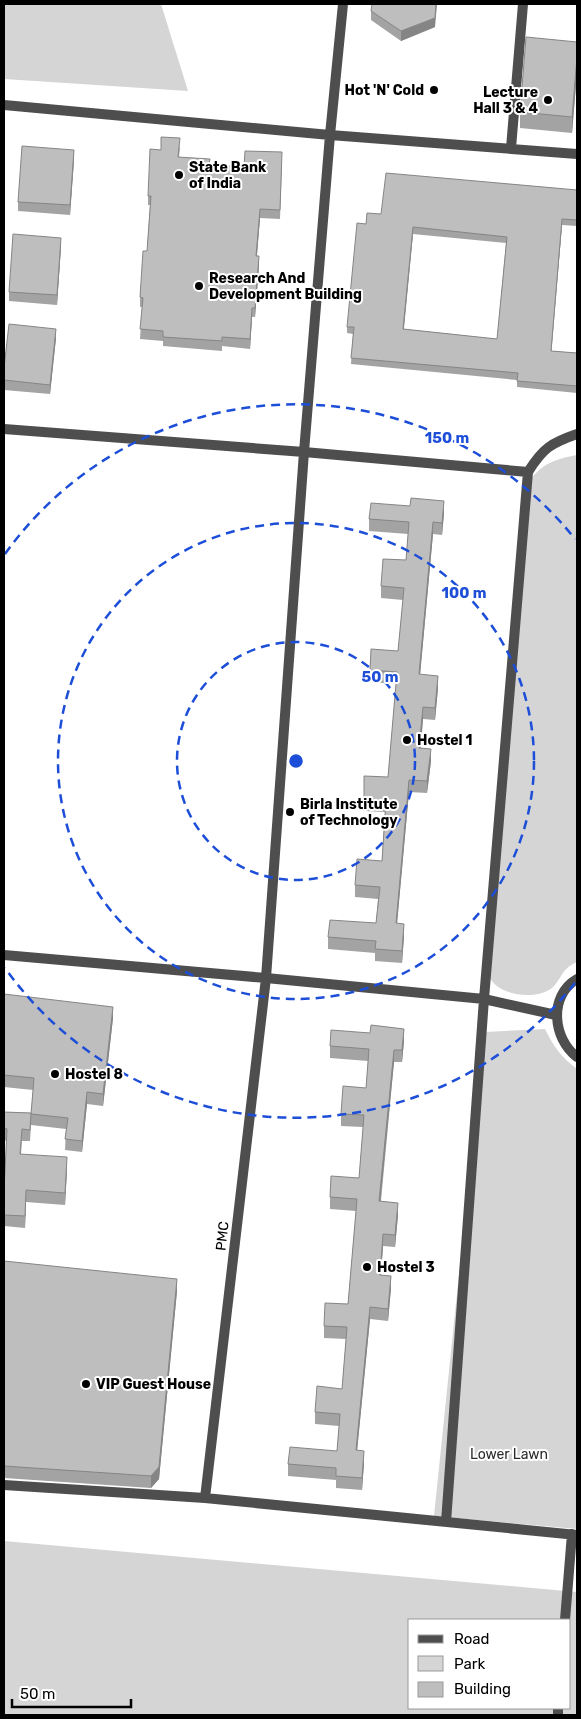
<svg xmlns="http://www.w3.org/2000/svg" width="581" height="1719" viewBox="0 0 581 1719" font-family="Rubik,sans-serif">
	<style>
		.green { fill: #d5d5d5; fill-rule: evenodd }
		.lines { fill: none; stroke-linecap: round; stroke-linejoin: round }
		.minor { stroke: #4e4e4e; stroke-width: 10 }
		.wall { fill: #a3a3a3; fill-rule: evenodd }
		.shaded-wall { fill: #858585 }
		.building { fill: #bebebe; stroke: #858585; fill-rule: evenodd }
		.ring { fill: none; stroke: #1d4ed8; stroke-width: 2.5; stroke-dasharray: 9 6 }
		.poi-dot { fill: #000; stroke: #fff; stroke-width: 2 }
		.labels { text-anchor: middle; stroke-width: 4; stroke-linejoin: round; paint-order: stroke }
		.poi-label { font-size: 14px; font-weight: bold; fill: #000; stroke: #fff; text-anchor: start }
		.street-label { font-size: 14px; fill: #000; stroke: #fff }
		.park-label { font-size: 14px; fill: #2c2c2c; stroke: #fff }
		.centre { fill: #1d4ed8; stroke: #fff; stroke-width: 2.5 }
		.ring-label { font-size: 15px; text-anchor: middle; font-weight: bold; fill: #1d4ed8; stroke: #fff; stroke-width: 4; stroke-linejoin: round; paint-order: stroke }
	</style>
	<rect width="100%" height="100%" fill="#fff"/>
	<!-- green -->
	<path class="green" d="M 4,4 L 161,4 L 188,91 L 4,79 Z
		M 577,455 L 577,962 C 561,969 563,977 553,987 C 538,1001 499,996 490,978 L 530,480 C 543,463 556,459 577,455 Z
		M 545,1029 C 554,1047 561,1057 577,1069 L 577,1529 L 434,1516 L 484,1032 Z
		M 4,1541 L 577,1592 L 577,1715 L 4,1715 ZM 410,1620 L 570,1620 L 570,1708 L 410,1708 Z"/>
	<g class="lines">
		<!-- minor -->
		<path class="minor" d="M 4,105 L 330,135 L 577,154
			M 511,148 L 523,4
			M 4,429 L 304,452 L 528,472
			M 4,955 L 266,978 L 484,999 L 556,1015
			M 577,979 C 548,996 553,1039 577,1057
			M 4,1485 L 205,1498 L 577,1535
			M 205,1498 L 266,978 L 304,452 L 330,135 L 343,4
			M 446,1522 L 484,999 L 528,472 C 543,448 551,443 577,434
			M 565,1620 L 572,1534
			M 558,1715 L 558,1708"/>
	</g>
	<!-- wall -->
	<path class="wall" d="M 371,11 L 435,27 L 401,41 L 371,20 Z
		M 577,42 L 577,73 L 572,133 L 520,128 L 520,112 Z
		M 180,147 L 179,157 L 210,165 L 244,167 L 282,162 L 280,219 L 260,218 L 257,256 L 259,265 L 255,317 L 252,317 L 250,349 L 222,346 L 222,351 L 163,346 L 163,341 L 140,339 L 142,307 L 140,307 L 140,297 L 147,251 L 150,205 L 148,205 L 148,196 L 161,150 Z
		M 74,160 L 70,215 L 18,211 L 18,202 Z
		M 577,190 L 577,226 L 562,225 L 551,351 L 577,353 L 577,393 L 517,387 L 517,380 L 351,364 L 353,334 L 347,333 L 347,327 L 366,224 L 381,214 ZM 413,234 L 506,243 L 497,339 L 404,329 Z
		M 61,247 L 57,305 L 9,301 L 9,292 Z
		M 56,338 L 50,394 L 4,390 L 4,368 Z
		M 444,513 L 442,535 L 433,534 L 420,675 L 438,688 L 435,720 L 423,719 L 421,748 L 431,761 L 427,793 L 409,792 L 397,923 L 404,936 L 402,963 L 375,961 L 375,953 L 328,949 L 328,937 L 376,923 L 378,899 L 355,897 L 355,885 L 382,861 L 385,812 L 364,811 L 364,799 L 388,777 L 396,684 L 370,682 L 370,670 L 398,651 L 403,600 L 381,598 L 381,586 L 406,560 L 408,534 L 369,531 L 369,519 Z
		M 4,994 L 113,1018 L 103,1106 L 87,1104 L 82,1152 L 65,1150 L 66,1129 L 31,1125 L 30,1141 L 22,1141 L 21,1154 L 67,1169 L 65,1205 L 26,1202 L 25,1228 L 4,1226 L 4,1191 L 7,1141 L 4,1140 L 4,1112 L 31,1113 L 33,1090 L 4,1087 Z
		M 404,1041 L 402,1062 L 394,1062 L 381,1201 L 398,1215 L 395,1247 L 383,1246 L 381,1275 L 391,1288 L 388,1321 L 370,1319 L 357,1450 L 364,1463 L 362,1490 L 336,1488 L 336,1480 L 288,1476 L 288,1464 L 337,1451 L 339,1426 L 315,1424 L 315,1412 L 342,1389 L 346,1339 L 324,1338 L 324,1326 L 348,1304 L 356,1211 L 330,1209 L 330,1197 L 359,1178 L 363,1127 L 341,1126 L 341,1114 L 366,1088 L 368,1061 L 330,1058 L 330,1046 Z
		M 4,1261 L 177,1291 L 159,1479 L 151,1488 L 4,1478 Z"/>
	<!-- shaded-wall -->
	<path class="shaded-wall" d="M 436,4 L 437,4 L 435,27 L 401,41 L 401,31 Z
		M 577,57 L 577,73 L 572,133 L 572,117 Z
		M 74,150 L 74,160 L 70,215 L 70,205 Z
		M 260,209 L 260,218 L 256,265 L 256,256 Z
		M 562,219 L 562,225 L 551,357 L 551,351 Z
		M 413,227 L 413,234 L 403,335 L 403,329 Z
		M 61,238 L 61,247 L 57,305 L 57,295 Z
		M 259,256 L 259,265 L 255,317 L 255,308 Z
		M 252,308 L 252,317 L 250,349 L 250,339 Z
		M 56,329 L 56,338 L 50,394 L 50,385 Z
		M 444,501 L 444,513 L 442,535 L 442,523 Z
		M 433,522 L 433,534 L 419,686 L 419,674 Z
		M 438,676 L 438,688 L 435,720 L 435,708 Z
		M 423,707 L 423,719 L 419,760 L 419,748 Z
		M 431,749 L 431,761 L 427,793 L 427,781 Z
		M 409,780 L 409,792 L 396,935 L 396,923 Z
		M 404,924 L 404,936 L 402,963 L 402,951 Z
		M 113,1007 L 113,1018 L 103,1106 L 103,1094 Z
		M 404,1029 L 404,1041 L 402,1062 L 402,1050 Z
		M 394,1050 L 394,1062 L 379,1213 L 379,1201 Z
		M 87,1092 L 87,1104 L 82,1152 L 82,1141 Z
		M 67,1157 L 67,1169 L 65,1205 L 65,1193 Z
		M 26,1190 L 26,1202 L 25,1228 L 25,1216 Z
		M 398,1203 L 398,1215 L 395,1247 L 395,1235 Z
		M 383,1234 L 383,1246 L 380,1287 L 380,1275 Z
		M 391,1276 L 391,1288 L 388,1321 L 388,1309 Z
		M 177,1279 L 177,1291 L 159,1479 L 151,1488 L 151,1476 Z
		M 370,1307 L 370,1319 L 356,1462 L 356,1450 Z
		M 364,1451 L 364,1463 L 362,1490 L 362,1478 Z"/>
	<!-- building -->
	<path class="building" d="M 372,4 L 436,4 L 435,18 L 401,31 L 371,11 Z
		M 526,37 L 577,42 L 577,57 L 572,117 L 520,112 Z
		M 161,137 L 180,138 L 178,157 L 210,159 L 209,165 L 244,167 L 245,151 L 282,152 L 280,210 L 260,209 L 256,256 L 259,256 L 255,308 L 252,308 L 250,339 L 222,337 L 222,341 L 163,337 L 163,331 L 140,329 L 143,298 L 140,297 L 143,251 L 147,251 L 151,196 L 148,196 L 150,149 L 161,150 Z
		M 22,146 L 74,150 L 70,205 L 18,202 Z
		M 386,173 L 577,190 L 577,220 L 562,219 L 551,351 L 577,353 L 577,386 L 517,381 L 518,373 L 351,358 L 354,327 L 347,327 L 357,223 L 366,224 L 367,213 L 381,214 ZM 413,227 L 507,237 L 497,339 L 403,329 Z
		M 13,234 L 61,238 L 57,295 L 9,292 Z
		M 9,324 L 56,329 L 50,385 L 4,380 L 4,368 Z
		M 411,498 L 444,501 L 442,523 L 433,522 L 419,674 L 438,676 L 435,708 L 423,707 L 419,748 L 431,749 L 427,781 L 409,780 L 396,923 L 404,924 L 402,951 L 375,949 L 376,941 L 328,937 L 330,920 L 376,923 L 380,887 L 355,885 L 357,859 L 382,861 L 386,800 L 364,799 L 364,776 L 388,777 L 397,672 L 370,670 L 371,649 L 398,651 L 404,588 L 381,586 L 383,559 L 406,560 L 409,522 L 369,519 L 371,503 L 410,506 Z
		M 4,994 L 113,1007 L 103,1094 L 87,1092 L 82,1141 L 65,1139 L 68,1118 L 31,1114 L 34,1078 L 4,1075 Z
		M 371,1025 L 404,1029 L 402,1050 L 394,1050 L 379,1201 L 398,1203 L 395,1235 L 383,1234 L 380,1275 L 391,1276 L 388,1309 L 370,1307 L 356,1450 L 364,1451 L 362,1478 L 336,1476 L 336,1468 L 288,1464 L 290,1447 L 337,1451 L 340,1414 L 315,1412 L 317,1386 L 342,1389 L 347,1327 L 324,1326 L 325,1303 L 348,1304 L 357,1199 L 330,1197 L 331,1176 L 359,1178 L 364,1115 L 341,1114 L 343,1086 L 366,1088 L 369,1049 L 330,1046 L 331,1030 L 370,1033 Z
		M 4,1112 L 31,1113 L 30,1130 L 22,1129 L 20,1154 L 67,1157 L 65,1193 L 26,1190 L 25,1216 L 4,1215 L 4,1191 L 7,1129 L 4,1128 Z
		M 4,1261 L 177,1279 L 159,1467 L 151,1476 L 4,1466 Z"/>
	<!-- distance rings -->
	<g class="ring">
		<circle cx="296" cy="761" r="119"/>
		<circle cx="296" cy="761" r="238"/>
		<path d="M575 983A357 357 0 0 1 5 968M5 554A357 357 0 0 1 575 539"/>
	</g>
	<!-- markers -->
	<g class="poi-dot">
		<circle cx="434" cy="90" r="5"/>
		<circle cx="548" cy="100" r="5"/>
		<circle cx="179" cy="175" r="5"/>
		<circle cx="199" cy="286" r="5"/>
		<circle cx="407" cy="740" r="5"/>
		<circle cx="290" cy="812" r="5"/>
		<circle cx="55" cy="1074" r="5"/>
		<circle cx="367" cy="1267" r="5"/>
		<circle cx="86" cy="1384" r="5"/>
	</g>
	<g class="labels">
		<!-- poi labels -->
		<g class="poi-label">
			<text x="424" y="95" text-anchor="end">Hot 'N' Cold</text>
			<text x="538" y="97" text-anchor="end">Lecture<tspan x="538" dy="16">Hall 3 &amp; 4</tspan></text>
			<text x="189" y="172">State Bank<tspan x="189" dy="16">of India</tspan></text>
			<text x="209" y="283">Research And<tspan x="209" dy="16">Development Building</tspan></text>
			<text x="417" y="745">Hostel 1</text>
			<text x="300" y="809">Birla Institute<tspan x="300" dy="16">of Technology</tspan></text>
			<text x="65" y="1079">Hostel 8</text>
			<text x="377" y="1272">Hostel 3</text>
			<text x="96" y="1389">VIP Guest House</text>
		</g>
		<!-- street labels -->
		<g class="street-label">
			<text transform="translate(222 1236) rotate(-83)" y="5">PMC</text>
		</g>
		<!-- park labels -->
		<g class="park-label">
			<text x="509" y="1459">Lower Lawn</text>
		</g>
	</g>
	<circle cx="296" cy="761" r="8" class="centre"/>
	<g class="ring-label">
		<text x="447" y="443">150 m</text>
		<text x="464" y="598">100 m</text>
		<text x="380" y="682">50 m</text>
	</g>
	<!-- border -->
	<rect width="581" height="1719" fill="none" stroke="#000000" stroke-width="10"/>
	<!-- legend -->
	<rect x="408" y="1619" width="162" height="90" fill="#ffffff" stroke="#999999"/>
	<rect x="418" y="1635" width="25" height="8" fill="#4e4e4e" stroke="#999999"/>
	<text x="454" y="1644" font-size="15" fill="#000000">Road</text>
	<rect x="418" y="1656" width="25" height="15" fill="#d5d5d5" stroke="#999999"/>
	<text x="454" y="1669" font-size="15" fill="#000000">Park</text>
	<rect x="418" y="1682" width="25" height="15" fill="#bebebe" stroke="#999999"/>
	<text x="454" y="1694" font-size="15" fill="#000000">Building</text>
	<!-- scale -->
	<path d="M12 1699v8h119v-8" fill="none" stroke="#000000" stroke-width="2.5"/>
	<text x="20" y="1699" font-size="15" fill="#000000" stroke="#ffffff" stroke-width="4" paint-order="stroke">50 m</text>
</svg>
